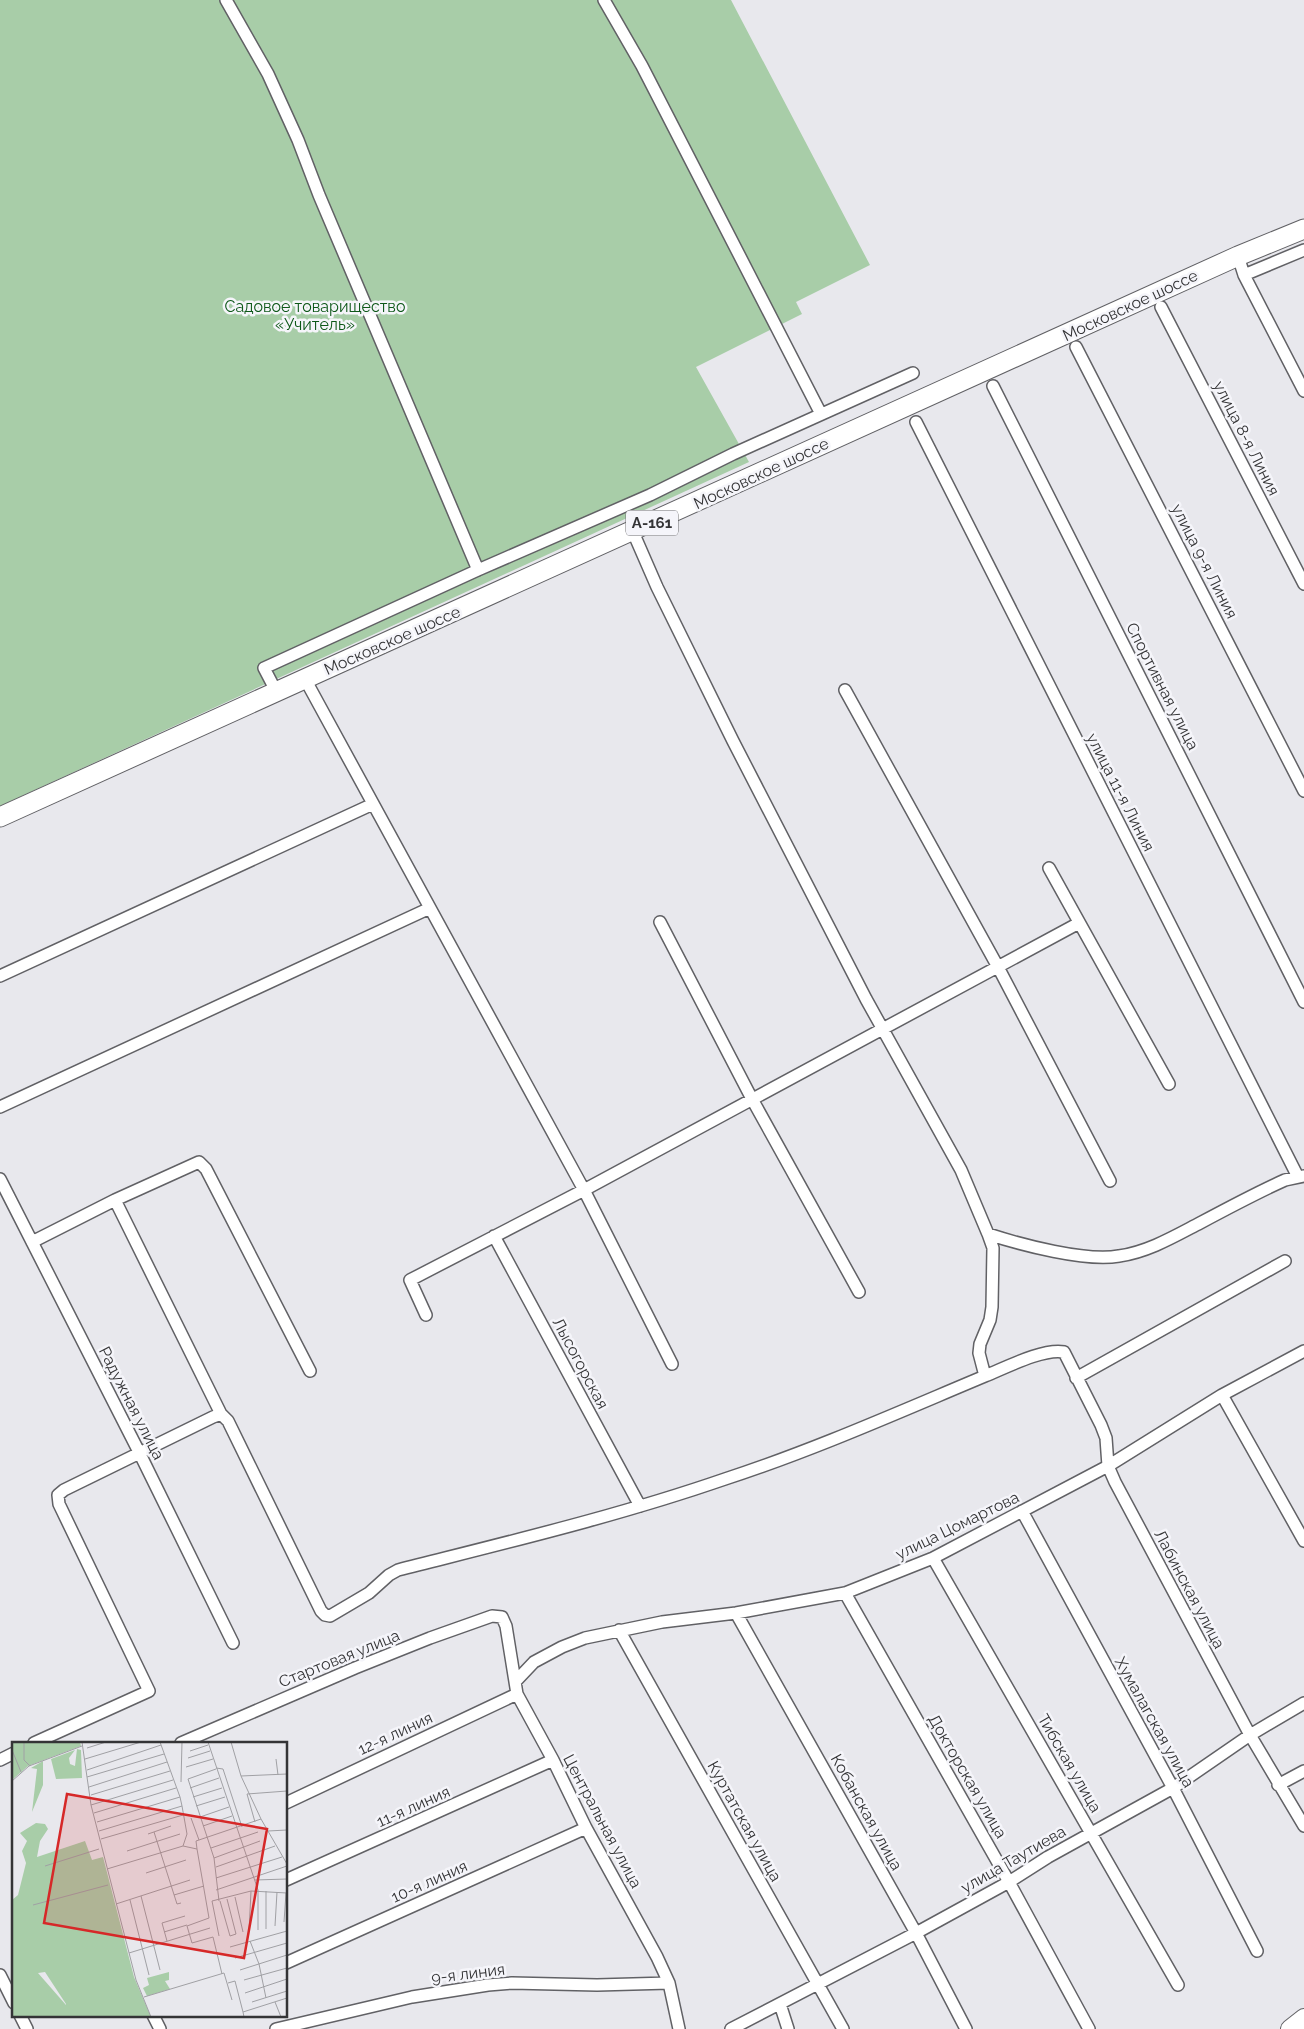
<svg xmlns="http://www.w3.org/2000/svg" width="1304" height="2029" viewBox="0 0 1304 2029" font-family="Raleway,sans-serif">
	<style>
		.green { fill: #a8cda8 }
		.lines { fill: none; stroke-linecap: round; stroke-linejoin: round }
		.minor-casing { stroke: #616165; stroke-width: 14 }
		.primary-casing { stroke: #616165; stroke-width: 20 }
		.trunk-casing { stroke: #616165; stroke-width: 21 }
		.minor { stroke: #fff; stroke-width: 11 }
		.primary { stroke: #fff; stroke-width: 18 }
		.trunk { stroke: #fff; stroke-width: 19 }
		.labels { text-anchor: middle; stroke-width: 5; stroke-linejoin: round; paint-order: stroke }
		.shield { fill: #f5f5fa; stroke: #6e6e71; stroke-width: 1 }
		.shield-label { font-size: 15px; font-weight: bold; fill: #343436 }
		.street-label { font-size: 16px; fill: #343436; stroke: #f5f5fa }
		.park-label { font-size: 16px; fill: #0d5818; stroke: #f5f5fa }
		.inset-road { fill: none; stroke: #a0a0a4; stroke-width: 1 }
		.view { fill: #d62828; fill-opacity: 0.15; stroke: #d62828; stroke-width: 2.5 }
		.inset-edge { fill: none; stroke: #343436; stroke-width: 2.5 }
	</style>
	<rect width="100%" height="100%" fill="#e8e8ed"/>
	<!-- green -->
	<path class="green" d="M 0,0 L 731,0 L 870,265 L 796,302 L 802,314 L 696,367 L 749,462 L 0,806 Z"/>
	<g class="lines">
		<!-- minor casing -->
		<g class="minor-casing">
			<path id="minor" d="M 226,0 L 268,74 L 298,140 L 319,195 L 478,570
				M 604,0 L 642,66 L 821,414
				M 1238,256 L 1244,275 L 1304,391
				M 1244,275 L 1304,250
				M 1161,307 L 1304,584
				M 1076,347 L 1304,791
				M 993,386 L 1304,1002
				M 916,422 L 1298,1177
				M 305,679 L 584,1190 L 672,1364
				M 845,690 L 998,967 L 1110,1181
				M 276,691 L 264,668 L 478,570 L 650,495 L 733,454 L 913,373
				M 1049,868 L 1169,1084
				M 660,922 L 752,1099 L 859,1292
				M 0,976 L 373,804
				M 0,1107 L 430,908
				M 0,1179 L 139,1452 L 233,1643
				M 115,1200 L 221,1414
				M 988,1234 C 1022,1245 1086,1262 1119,1256 C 1148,1252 1175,1236 1200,1223 C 1228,1208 1256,1193 1285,1180 L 1304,1176
				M 494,1236 L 640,1506
				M 32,1242 L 115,1200 L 199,1162 L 206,1169 L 310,1371
				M 426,1315 L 410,1280 L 584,1190 L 1079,923
				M 985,1376 C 1005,1368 1043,1348 1064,1352 L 1101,1425 L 1106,1438 L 1108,1466 L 1115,1482 L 1250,1735 L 1304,1826
				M 1076,1378 L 1285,1261
				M 1222,1395 L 1304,1541
				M 1022,1511 L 1173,1788 L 1257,1951
				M 933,1558 L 1178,1985
				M 845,1593 L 1009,1882 L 1089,2029
				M 736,1613 L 916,1933 L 966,2029
				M 619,1630 L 843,2029
				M 515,1682 L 534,1662 L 562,1647 L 585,1638 L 662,1622 L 736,1613 L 845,1593 L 933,1558 L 1108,1466 L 1222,1395 L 1304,1351
				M 34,1743 L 149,1691 L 59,1504 L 58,1495 L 64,1490 L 213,1417 L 221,1414 L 228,1421 L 321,1611 L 325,1615 L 330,1616 L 369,1593 L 389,1575 L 398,1570 C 508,1542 618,1516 725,1479 C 814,1450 899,1412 985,1376 L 979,1353 L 980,1344 L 990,1320 L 992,1307 L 993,1248 L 988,1234 L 961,1170 L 866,999 L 733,741 L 657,587 L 633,532
				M 181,1743 L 355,1668 L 430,1638 L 492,1616 L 502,1617 L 506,1626 L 517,1694 L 553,1760 L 586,1828 L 657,1957 L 669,1983 L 679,2029
				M 0,1760 L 14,1753
				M 1278,1785 L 1304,1771
				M 286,1803 L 517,1694
				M 286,1880 L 553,1760
				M 286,1963 L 586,1828
				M 0,1975 L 14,2003
				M 780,2004 L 788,2029
				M 20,2015 L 27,2029
				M 153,2015 L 160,2029
				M 276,2029 L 412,1997 L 488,1985 L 512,1983 L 597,1985 L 669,1983
				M 731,2029 L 916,1933 L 1009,1882 L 1048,1857 L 1173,1788 L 1250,1735 L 1304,1703"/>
		</g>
		<!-- primary casing -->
		<g class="primary-casing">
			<path id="primary" d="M 1290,2029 L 1304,2018"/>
		</g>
		<!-- trunk casing -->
		<g class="trunk-casing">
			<path id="trunk" d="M 0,817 L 1238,256 L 1304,229"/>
		</g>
		<!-- minor -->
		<use href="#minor" class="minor"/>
		<!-- primary -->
		<use href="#primary" class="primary"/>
		<!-- trunk -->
		<use href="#trunk" class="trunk"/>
	</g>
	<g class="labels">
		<!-- shield labels -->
		<rect class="shield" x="626" y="510.5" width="52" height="25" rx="4"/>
		<g class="shield-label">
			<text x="652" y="528">А-161</text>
		</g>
		<!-- street labels -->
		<g class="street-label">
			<text transform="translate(1130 305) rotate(-25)" y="6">Московское шоссе</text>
			<text transform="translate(1247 438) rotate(63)" y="6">улица 8-я Линия</text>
			<text transform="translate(761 473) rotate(-25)" y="6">Московское шоссе</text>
			<text transform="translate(1205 561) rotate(63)" y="6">улица 9-я Линия</text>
			<text transform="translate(392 640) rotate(-24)" y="6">Московское шоссе</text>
			<text transform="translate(1163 686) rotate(63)" y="6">Спортивная улица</text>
			<text transform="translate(1121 792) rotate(63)" y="6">улица 11-я Линия</text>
			<text transform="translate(581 1363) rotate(62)" y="6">Лысогорская</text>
			<text transform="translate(132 1403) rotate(63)" y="6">Радужная улица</text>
			<text transform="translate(957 1525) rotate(-26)" y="6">улица Цомартова</text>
			<text transform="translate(1190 1589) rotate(62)" y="6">Лабинская улица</text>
			<text transform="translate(339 1658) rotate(-22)" y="6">Стартовая улица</text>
			<text transform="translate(1155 1722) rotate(61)" y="6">Хумалагская улица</text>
			<text transform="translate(395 1733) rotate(-25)" y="6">12-я линия</text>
			<text transform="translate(1070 1763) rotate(60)" y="6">Тибская улица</text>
			<text transform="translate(968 1776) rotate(60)" y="6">Докторская улица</text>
			<text transform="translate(413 1806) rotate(-24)" y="6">11-я линия</text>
			<text transform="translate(867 1812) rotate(61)" y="6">Кобанская улица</text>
			<text transform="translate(603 1821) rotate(62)" y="6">Центральная улица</text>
			<text transform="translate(745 1821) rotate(61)" y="6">Куртатская улица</text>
			<text transform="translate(1013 1859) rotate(-30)" y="6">улица Таутиева</text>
			<text transform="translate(429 1881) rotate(-24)" y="6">10-я линия</text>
			<text transform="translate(468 1973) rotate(-7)" y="6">9-я линия</text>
		</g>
		<!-- park labels -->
		<g class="park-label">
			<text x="315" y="312">Садовое товарищество<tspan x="315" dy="18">«Учитель»</tspan></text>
		</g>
	</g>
	<!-- overview -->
	<g transform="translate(12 1742)">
		<rect width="275" height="275" fill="#e8e8ed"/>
		<path d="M 0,0 L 68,0 L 69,4 L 16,24 L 0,38 ZM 65,7 L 69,8 L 70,36 L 44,37 L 39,17 L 63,8 L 57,16 L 58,22 L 63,24 ZM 31,19 L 31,43 L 20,70 L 25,27 L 19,26 ZM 24,81 L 33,82 L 36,87 L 28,99 L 25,115 L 73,99 L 80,118 L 91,115 L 122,235 L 139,275 L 0,275 L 0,158 L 6,153 L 14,121 L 10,109 L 15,99 L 8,91 ZM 33,230 L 54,262 L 54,263 L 26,231 ZM 157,230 L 157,238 L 153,239 L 158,247 L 135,254 L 131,246 L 137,243 L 135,236 Z" fill="#a8cda8" fill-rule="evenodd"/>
		<path class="inset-road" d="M 12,0 L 12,18 L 18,24M 70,0 L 79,63 L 124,238 L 139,275M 196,0 L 246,148 L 246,188M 219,0 L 229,34 L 249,77 L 275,122M 75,6 L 94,0M 0,8 L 9,30M 178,9 L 196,3M 176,16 L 198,9M 73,17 L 129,0M 264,17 L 266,33M 174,25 L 201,17M 204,26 L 211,27 L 230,85M 204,27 L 176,37 L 202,116 L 207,159M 75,28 L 149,3M 229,34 L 275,32M 75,35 L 152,12M 0,39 L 17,24 L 70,4M 169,40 L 170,0M 77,45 L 155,20M 178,46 L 207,36M 79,53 L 158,29M 181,55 L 210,46M 79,63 L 161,38M 170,64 L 175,92 L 171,104M 184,64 L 213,55M 82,71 L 164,46M 188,75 L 217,65M 179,76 L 187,98M 85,80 L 168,55 L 148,0M 243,80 L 235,52 L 275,49M 191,84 L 220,74M 87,89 L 170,64 L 168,55M 256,89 L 275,88M 142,90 L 165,162 L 169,161M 136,92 L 159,84M 89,97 L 171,73M 199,106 L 246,90M 185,107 L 184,99 L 249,77M 115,109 L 168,92M 202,116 L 248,99M 33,124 L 87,107M 204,125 L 263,104M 95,127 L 171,104 L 185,107 L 197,176 L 175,184 L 180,201 L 201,195 L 210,232M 134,131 L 174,118M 204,136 L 270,115M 243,138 L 275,137M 204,148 L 275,124M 254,149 L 254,187M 162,153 L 192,144M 129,154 L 148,228M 223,155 L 231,190M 118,158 L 137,233M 208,159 L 218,194 L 224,192 L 215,157M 104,162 L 178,138M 21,163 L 96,143M 272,180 L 274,151M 263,184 L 265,150M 237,189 L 239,149M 152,190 L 175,183M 207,194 L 200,159 L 239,149 L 275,151M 155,199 L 150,181 L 173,174M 238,199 L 247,222 L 254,256M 218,205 L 275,189M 117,211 L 198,186M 223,216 L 275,201M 228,228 L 275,213M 232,238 L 275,226M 216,241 L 223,239 L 231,270M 233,251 L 275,237M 132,255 L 212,231 L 220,258M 240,260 L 275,249M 263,260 L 269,275M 232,275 L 231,270 L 275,256"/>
		<path class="view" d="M 55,52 L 255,87 L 232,216 L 32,181 Z"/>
		<rect width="275" height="275" class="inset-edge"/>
	</g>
</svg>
